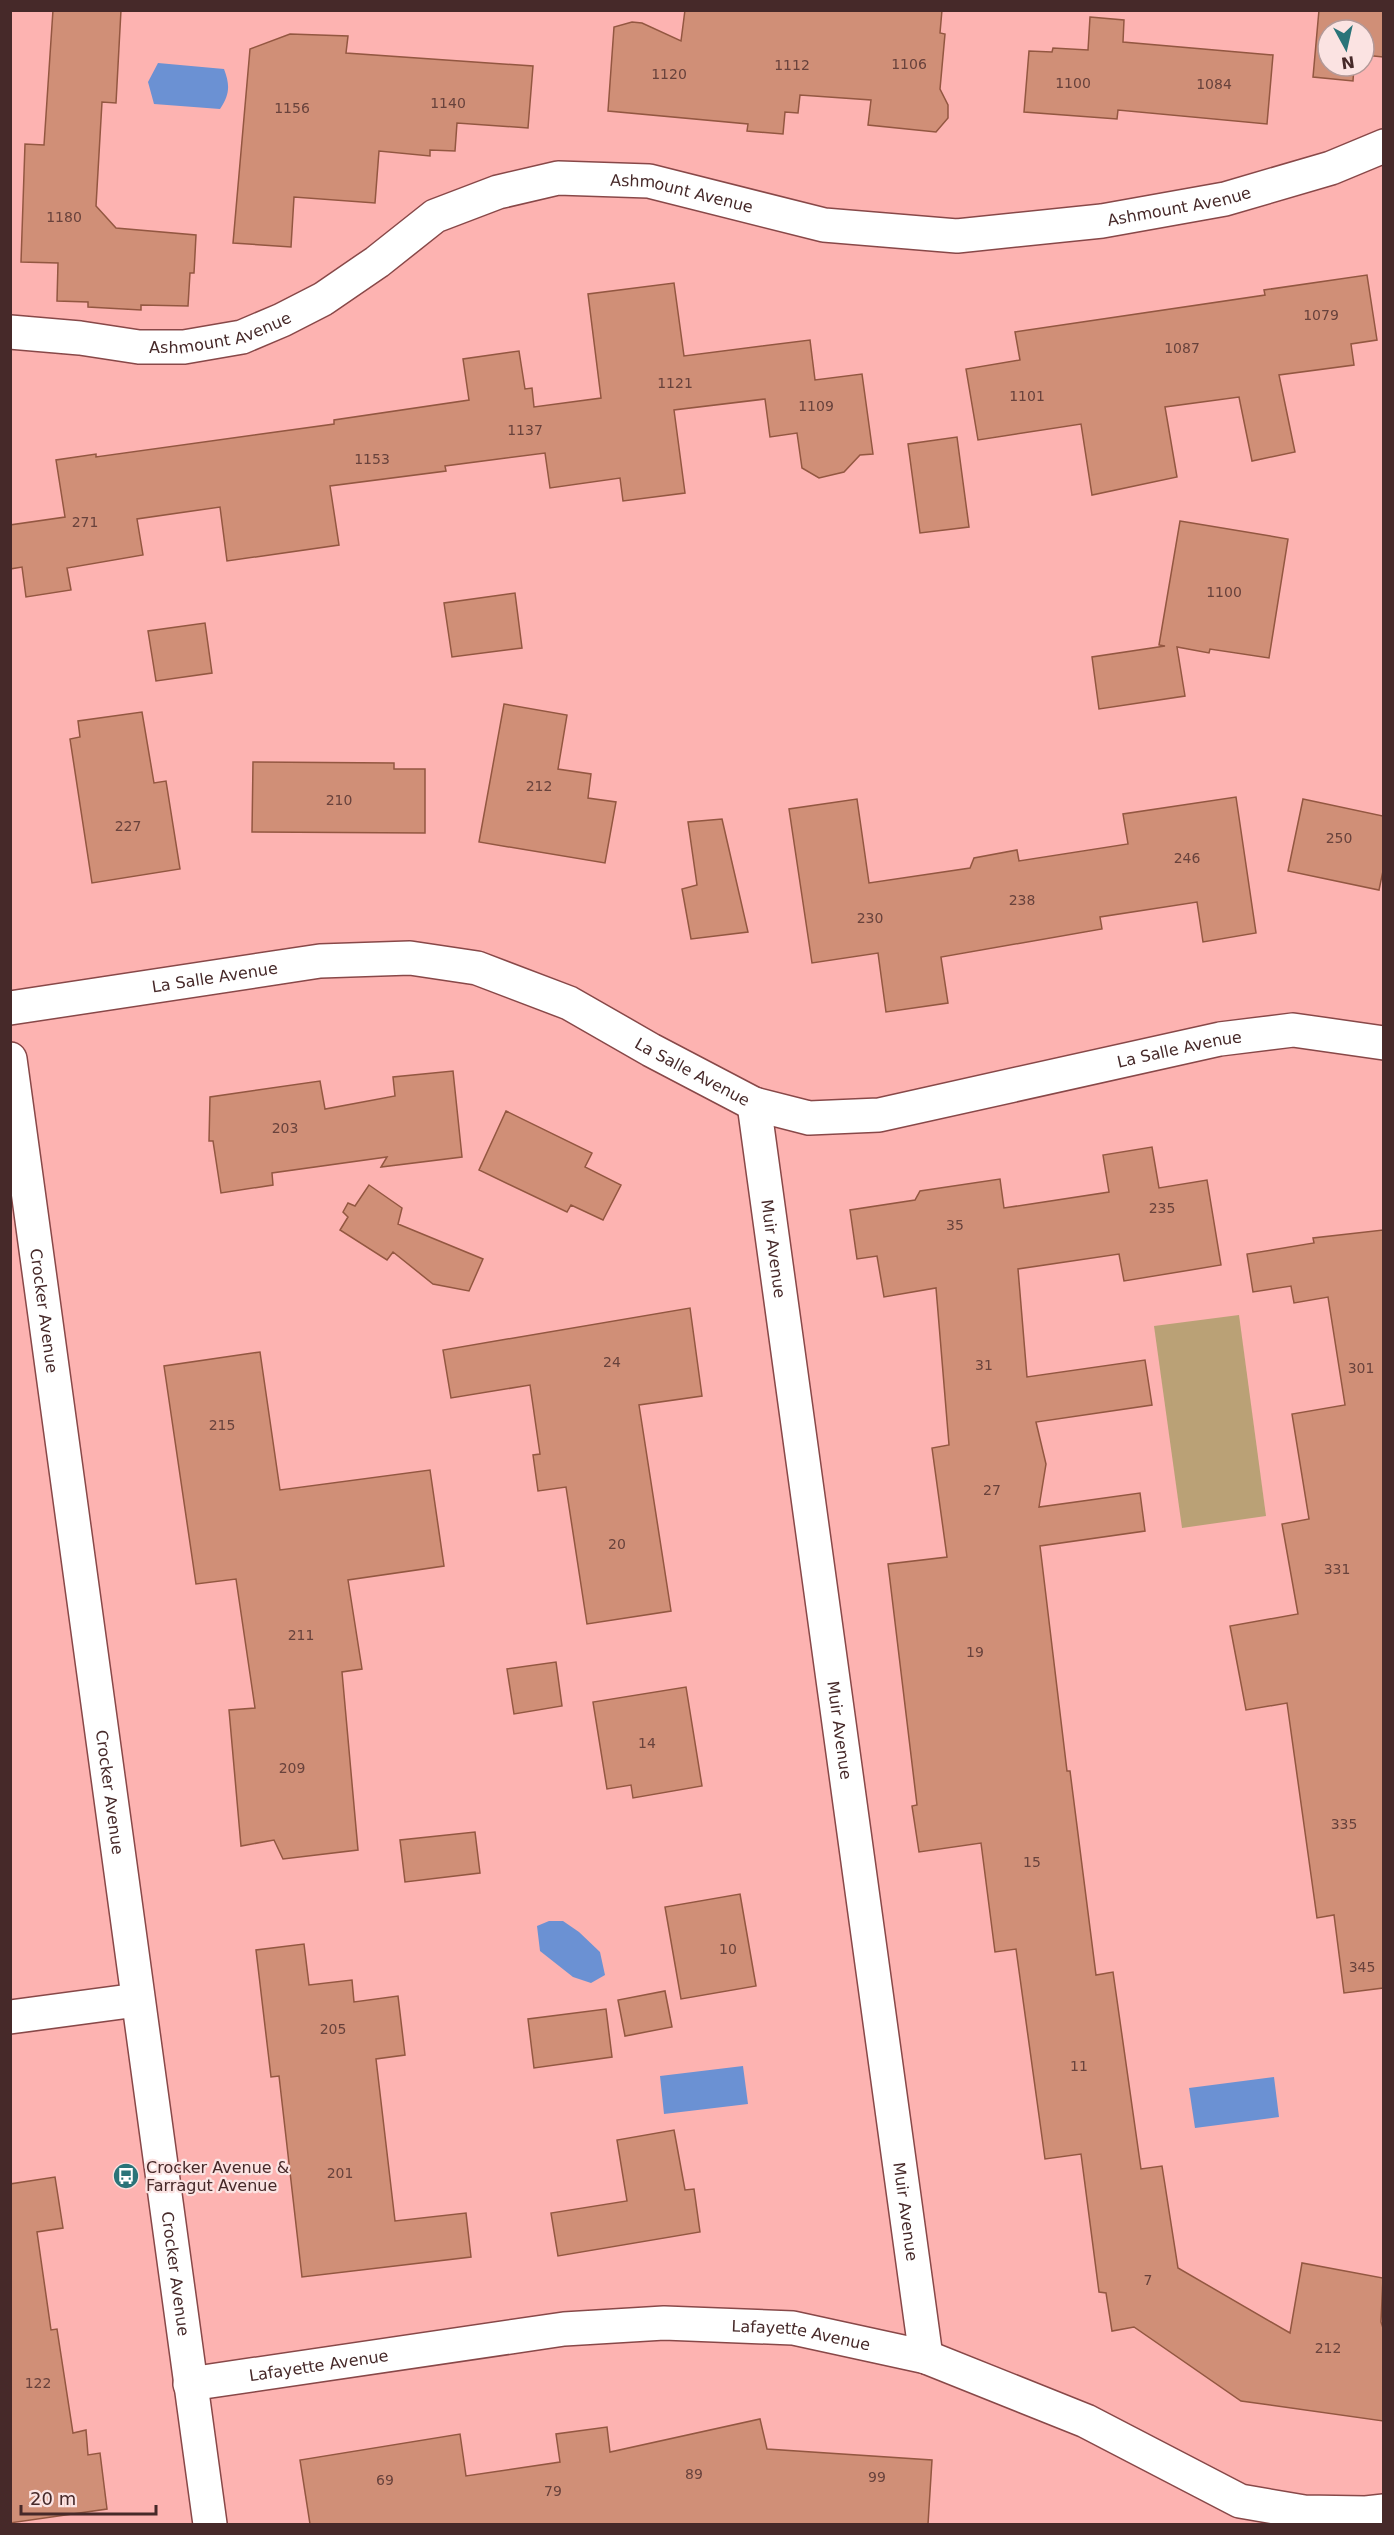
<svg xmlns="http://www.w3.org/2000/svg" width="1394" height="2535" viewBox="0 0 1394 2535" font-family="'DejaVu Sans',sans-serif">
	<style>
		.green { fill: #baa176 }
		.water { fill: #6b91d3 }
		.building { fill: #d08f77; stroke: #935741; stroke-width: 1.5 }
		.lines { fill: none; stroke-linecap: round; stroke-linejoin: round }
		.street-casing { stroke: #884848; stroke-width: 36 }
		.secondary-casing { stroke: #884848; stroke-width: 36 }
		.street { stroke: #fff; stroke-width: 33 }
		.secondary { stroke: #fff; stroke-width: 33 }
		.labels { text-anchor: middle; stroke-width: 4.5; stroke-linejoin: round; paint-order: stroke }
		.number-label { font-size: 14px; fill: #68423c }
		.street-label { font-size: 16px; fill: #462929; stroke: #fbe3e2 }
		.poi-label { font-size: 16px; fill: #462929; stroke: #fbe3e2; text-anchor: start }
	</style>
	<rect width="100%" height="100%" fill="#fdb3b1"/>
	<!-- green -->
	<path class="green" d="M 1239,1315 L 1266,1516 L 1182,1528 L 1154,1326 Z"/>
	<!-- water -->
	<path class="water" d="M 158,63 L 224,69 C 230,85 230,94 220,109 L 154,104 L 148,82 Z
		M 549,1921 L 563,1921 L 579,1932 L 600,1952 L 605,1975 L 591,1983 L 573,1977 L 540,1951 L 537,1926 Z
		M 743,2066 L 748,2104 L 664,2114 L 660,2076 Z
		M 1274,2077 L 1279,2117 L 1195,2128 L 1189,2088 Z"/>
	<!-- building -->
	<path class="building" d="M 53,10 L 121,10 L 116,103 L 102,102 L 96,206 L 116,228 L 196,235 L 194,273 L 190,273 L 188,306 L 141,305 L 141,310 L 88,307 L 88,302 L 57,301 L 58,263 L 21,262 L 25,144 L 44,145 Z
		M 685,10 L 942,10 L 940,33 L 945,34 L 940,89 L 948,105 L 948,118 L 936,132 L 868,125 L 871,100 L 800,95 L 798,113 L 785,112 L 783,134 L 747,131 L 748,124 L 608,111 L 614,27 L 632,22 L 642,23 L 681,41 Z
		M 1319,10 L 1383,10 L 1383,57 L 1364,55 L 1364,30 L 1328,30 L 1328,66 L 1354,66 L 1353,81 L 1313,77 Z
		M 1090,17 L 1124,20 L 1123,42 L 1273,55 L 1267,124 L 1118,110 L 1117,119 L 1024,112 L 1029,51 L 1052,52 L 1053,48 L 1088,50 Z
		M 290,34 L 348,36 L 346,53 L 533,66 L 528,128 L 457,123 L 455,151 L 430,150 L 430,156 L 379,151 L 375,203 L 294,197 L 291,247 L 233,243 L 250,49 Z
		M 1367,275 L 1377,340 L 1351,344 L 1354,365 L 1279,375 L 1295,452 L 1252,461 L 1239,397 L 1165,407 L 1177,477 L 1092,495 L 1081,424 L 978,440 L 966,369 L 1020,360 L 1015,332 L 1265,295 L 1264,290 Z
		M 674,283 L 684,356 L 810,340 L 815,380 L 862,374 L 873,454 L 860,455 L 844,472 L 819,478 L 802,468 L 797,433 L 770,437 L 765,399 L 674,410 L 685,493 L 623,501 L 620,478 L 550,488 L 545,453 L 445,466 L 446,471 L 330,486 L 339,545 L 227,561 L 220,507 L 137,519 L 143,555 L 67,568 L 71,590 L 26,597 L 22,567 L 10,569 L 10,525 L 65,517 L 56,460 L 96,454 L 96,457 L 334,424 L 334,420 L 469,400 L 463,359 L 519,351 L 525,389 L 532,388 L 534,407 L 601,398 L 588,294 Z
		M 957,437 L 969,527 L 920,533 L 908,444 Z
		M 1180,521 L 1288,539 L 1269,658 L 1210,649 L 1209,653 L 1177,647 L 1185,696 L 1099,709 L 1092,657 L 1165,646 L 1159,645 Z
		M 515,593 L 522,648 L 452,657 L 444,603 Z
		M 205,623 L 212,673 L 156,681 L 148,631 Z
		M 504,704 L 567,715 L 558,769 L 591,774 L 588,798 L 616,802 L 605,863 L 479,842 Z
		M 142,712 L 154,783 L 166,781 L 180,869 L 92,883 L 70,739 L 80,737 L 78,721 Z
		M 253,762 L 394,763 L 394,769 L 425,769 L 425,833 L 252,832 Z
		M 1236,797 L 1256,933 L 1203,942 L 1197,902 L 1100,917 L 1102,929 L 941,957 L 948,1003 L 886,1012 L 878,953 L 812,963 L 789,809 L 857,799 L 869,883 L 970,868 L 974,858 L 1017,850 L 1019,861 L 1128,844 L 1123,814 Z
		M 1303,799 L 1383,816 L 1383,871 L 1379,890 L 1288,871 Z
		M 722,819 L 748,932 L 691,939 L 682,889 L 697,885 L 688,822 Z
		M 453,1071 L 462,1157 L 381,1167 L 387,1157 L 272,1173 L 273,1185 L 221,1193 L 213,1141 L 209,1141 L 210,1097 L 320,1081 L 325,1109 L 395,1096 L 393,1077 Z
		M 506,1111 L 592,1153 L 585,1167 L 621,1185 L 603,1220 L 571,1205 L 567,1212 L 479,1170 Z
		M 1152,1147 L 1159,1188 L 1207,1180 L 1221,1265 L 1124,1281 L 1119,1254 L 1018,1269 L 1027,1377 L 1145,1360 L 1152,1405 L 1036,1422 L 1046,1464 L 1039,1507 L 1140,1493 L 1145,1531 L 1040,1546 L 1067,1771 L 1070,1771 L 1096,1975 L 1113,1972 L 1141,2169 L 1162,2166 L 1178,2268 L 1290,2333 L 1302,2263 L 1383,2278 L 1381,2322 L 1383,2328 L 1383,2421 L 1241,2401 L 1134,2327 L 1112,2331 L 1106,2293 L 1099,2292 L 1081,2154 L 1045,2159 L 1016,1949 L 995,1952 L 981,1843 L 919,1852 L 912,1806 L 917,1805 L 888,1564 L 947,1557 L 932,1448 L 949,1445 L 936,1288 L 884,1297 L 877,1256 L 857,1259 L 850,1210 L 915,1200 L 920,1191 L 1000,1179 L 1004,1208 L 1109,1192 L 1103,1155 Z
		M 369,1185 L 402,1208 L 398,1224 L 483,1259 L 469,1291 L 433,1284 L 393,1252 L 387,1260 L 340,1230 L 348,1217 L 343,1212 L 348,1203 L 355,1206 Z
		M 1383,1230 L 1383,1988 L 1344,1993 L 1334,1915 L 1317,1918 L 1287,1703 L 1246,1710 L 1230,1626 L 1298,1614 L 1282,1524 L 1309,1519 L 1292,1414 L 1345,1405 L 1328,1297 L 1294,1303 L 1291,1286 L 1253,1292 L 1247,1254 L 1314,1243 L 1313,1238 Z
		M 690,1308 L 702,1396 L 639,1405 L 671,1611 L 587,1624 L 566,1487 L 538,1491 L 533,1455 L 540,1454 L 530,1385 L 451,1398 L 443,1350 Z
		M 260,1352 L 280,1490 L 430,1470 L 444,1566 L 348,1580 L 362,1669 L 342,1672 L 358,1850 L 283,1859 L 274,1840 L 241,1846 L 229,1710 L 255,1708 L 236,1579 L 196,1584 L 164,1366 Z
		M 556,1662 L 562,1706 L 514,1714 L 507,1669 Z
		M 686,1687 L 702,1786 L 633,1798 L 631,1785 L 607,1789 L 593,1702 Z
		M 475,1832 L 480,1873 L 405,1882 L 400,1840 Z
		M 740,1894 L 756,1986 L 681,1999 L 665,1907 Z
		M 304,1944 L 309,1985 L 352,1980 L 354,2002 L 398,1996 L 405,2055 L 376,2059 L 395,2221 L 466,2213 L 471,2257 L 302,2277 L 279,2076 L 271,2077 L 256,1950 Z
		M 665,1991 L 672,2027 L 625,2036 L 618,2000 Z
		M 606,2009 L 612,2057 L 534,2068 L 528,2019 Z
		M 674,2130 L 685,2190 L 694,2189 L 700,2232 L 558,2256 L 551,2213 L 627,2201 L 617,2140 Z
		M 55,2177 L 63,2228 L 37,2232 L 51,2330 L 57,2329 L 73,2433 L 86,2430 L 88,2455 L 100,2453 L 107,2509 L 10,2523 L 10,2184 Z
		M 760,2419 L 767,2449 L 932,2460 L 928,2524 L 310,2524 L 300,2460 L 460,2434 L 466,2476 L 560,2462 L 556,2434 L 607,2427 L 610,2452 Z"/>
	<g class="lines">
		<!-- street casing -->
		<g class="street-casing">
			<g id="street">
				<path id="s1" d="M 10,332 L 80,338 L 139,347 L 184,347 L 242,337 L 282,320 L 323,299 L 377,262 L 435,216 L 498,192 L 558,178 L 649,181 L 824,225 L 957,236 L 1102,221 L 1225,199 L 1331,168 L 1384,146"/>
				<path id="s2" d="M 10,1008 L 320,961 L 410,958 L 477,968 L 569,1003 L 651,1050 L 754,1104 L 809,1118 L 879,1115 L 1220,1039 L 1293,1030 L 1384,1043"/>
				<path id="s3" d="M 754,1104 L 926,2357"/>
				<path d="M 10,2017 L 137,2000"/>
				<path id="s4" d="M 190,2384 L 564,2329 L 664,2323 L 793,2328 L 926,2357 L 1086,2421 L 1240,2501 L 1304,2512 L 1366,2513 L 1384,2511"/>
			</g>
		</g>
		<!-- secondary casing -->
		<g class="secondary-casing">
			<g id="secondary">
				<path id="s5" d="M 10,1059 L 210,2524"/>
			</g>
		</g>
		<!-- street -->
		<use href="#street" class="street"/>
		<!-- secondary -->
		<use href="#secondary" class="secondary"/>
	</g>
	<!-- icons -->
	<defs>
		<g id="bus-disc" transform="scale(1.35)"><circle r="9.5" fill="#2a7479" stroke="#fbe3e2"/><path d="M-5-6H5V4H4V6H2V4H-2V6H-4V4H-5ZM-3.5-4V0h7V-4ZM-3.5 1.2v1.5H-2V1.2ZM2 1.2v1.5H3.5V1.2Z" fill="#fff"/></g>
	</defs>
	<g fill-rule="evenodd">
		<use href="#bus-disc" x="126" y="2176"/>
	</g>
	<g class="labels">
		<!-- number labels -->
		<g class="number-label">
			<text x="909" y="69">1106</text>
			<text x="792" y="70">1112</text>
			<text x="669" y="79">1120</text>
			<text x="1073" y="88">1100</text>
			<text x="1214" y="89">1084</text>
			<text x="448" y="108">1140</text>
			<text x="292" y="113">1156</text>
			<text x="64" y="222">1180</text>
			<text x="1321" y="320">1079</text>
			<text x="1182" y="353">1087</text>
			<text x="675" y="388">1121</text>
			<text x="1027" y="401">1101</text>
			<text x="816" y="411">1109</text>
			<text x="525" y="435">1137</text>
			<text x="372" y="464">1153</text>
			<text x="85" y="527">271</text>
			<text x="1224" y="597">1100</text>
			<text x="539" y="791">212</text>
			<text x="339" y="805">210</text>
			<text x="128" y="831">227</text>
			<text x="1339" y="843">250</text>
			<text x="1187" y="863">246</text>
			<text x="1022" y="905">238</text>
			<text x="870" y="923">230</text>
			<text x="285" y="1133">203</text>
			<text x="1162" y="1213">235</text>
			<text x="955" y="1230">35</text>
			<text x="612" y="1367">24</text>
			<text x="984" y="1370">31</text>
			<text x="1361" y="1373">301</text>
			<text x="222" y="1430">215</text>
			<text x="992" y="1495">27</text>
			<text x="617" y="1549">20</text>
			<text x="1337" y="1574">331</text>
			<text x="301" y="1640">211</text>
			<text x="975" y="1657">19</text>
			<text x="647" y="1748">14</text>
			<text x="292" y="1773">209</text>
			<text x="1344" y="1829">335</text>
			<text x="1032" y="1867">15</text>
			<text x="728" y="1954">10</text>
			<text x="1362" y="1972">345</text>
			<text x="333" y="2034">205</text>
			<text x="1079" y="2071">11</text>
			<text x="340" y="2178">201</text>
			<text x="1148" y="2285">7</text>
			<text x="1328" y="2353">212</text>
			<text x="38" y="2388">122</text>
			<text x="694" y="2479">89</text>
			<text x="877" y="2482">99</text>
			<text x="385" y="2485">69</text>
			<text x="553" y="2496">79</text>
		</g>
		<!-- street labels -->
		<g class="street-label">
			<text dy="6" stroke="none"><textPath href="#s1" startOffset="717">Ashmount Avenue</textPath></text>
			<text dy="6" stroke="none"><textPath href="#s1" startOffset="1221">Ashmount Avenue</textPath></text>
			<text dy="6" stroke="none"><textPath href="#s1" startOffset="213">Ashmount Avenue</textPath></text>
			<text dy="6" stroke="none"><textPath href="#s2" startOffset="207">La Salle Avenue</textPath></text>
			<text dy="6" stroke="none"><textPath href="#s2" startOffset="1215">La Salle Avenue</textPath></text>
			<text dy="6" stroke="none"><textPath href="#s2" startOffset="711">La Salle Avenue</textPath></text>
			<text dy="6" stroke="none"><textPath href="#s3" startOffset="146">Muir Avenue</textPath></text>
			<text dy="6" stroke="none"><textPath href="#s5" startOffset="254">Crocker Avenue</textPath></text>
			<text dy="6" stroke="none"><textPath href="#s3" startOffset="632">Muir Avenue</textPath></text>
			<text dy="6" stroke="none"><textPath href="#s5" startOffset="740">Crocker Avenue</textPath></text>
			<text dy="6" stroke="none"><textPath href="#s3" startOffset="1118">Muir Avenue</textPath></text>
			<text dy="6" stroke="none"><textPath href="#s5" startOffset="1226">Crocker Avenue</textPath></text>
			<text dy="6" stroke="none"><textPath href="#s4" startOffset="616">Lafayette Avenue</textPath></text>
			<text dy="6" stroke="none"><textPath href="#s4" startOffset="130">Lafayette Avenue</textPath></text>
		</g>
		<!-- poi labels -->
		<g class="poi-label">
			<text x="146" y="2173">Crocker Avenue &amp;<tspan x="146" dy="18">Farragut Avenue</tspan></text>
		</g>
	</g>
	<!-- border -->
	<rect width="1394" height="2535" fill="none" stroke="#462929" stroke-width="24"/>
	<!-- north arrow -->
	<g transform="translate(1346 48) rotate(172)"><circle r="28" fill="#fbe3e2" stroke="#b39998" stroke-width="1.5"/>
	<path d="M0-4.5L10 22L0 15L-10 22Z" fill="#2a7479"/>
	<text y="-9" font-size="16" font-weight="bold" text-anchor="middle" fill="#462929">N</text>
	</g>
	<!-- scale -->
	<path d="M21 2505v9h135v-9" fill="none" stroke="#462929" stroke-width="3"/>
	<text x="30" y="2505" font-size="18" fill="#462929" stroke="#fbe3e2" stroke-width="4.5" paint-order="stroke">20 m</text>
</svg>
